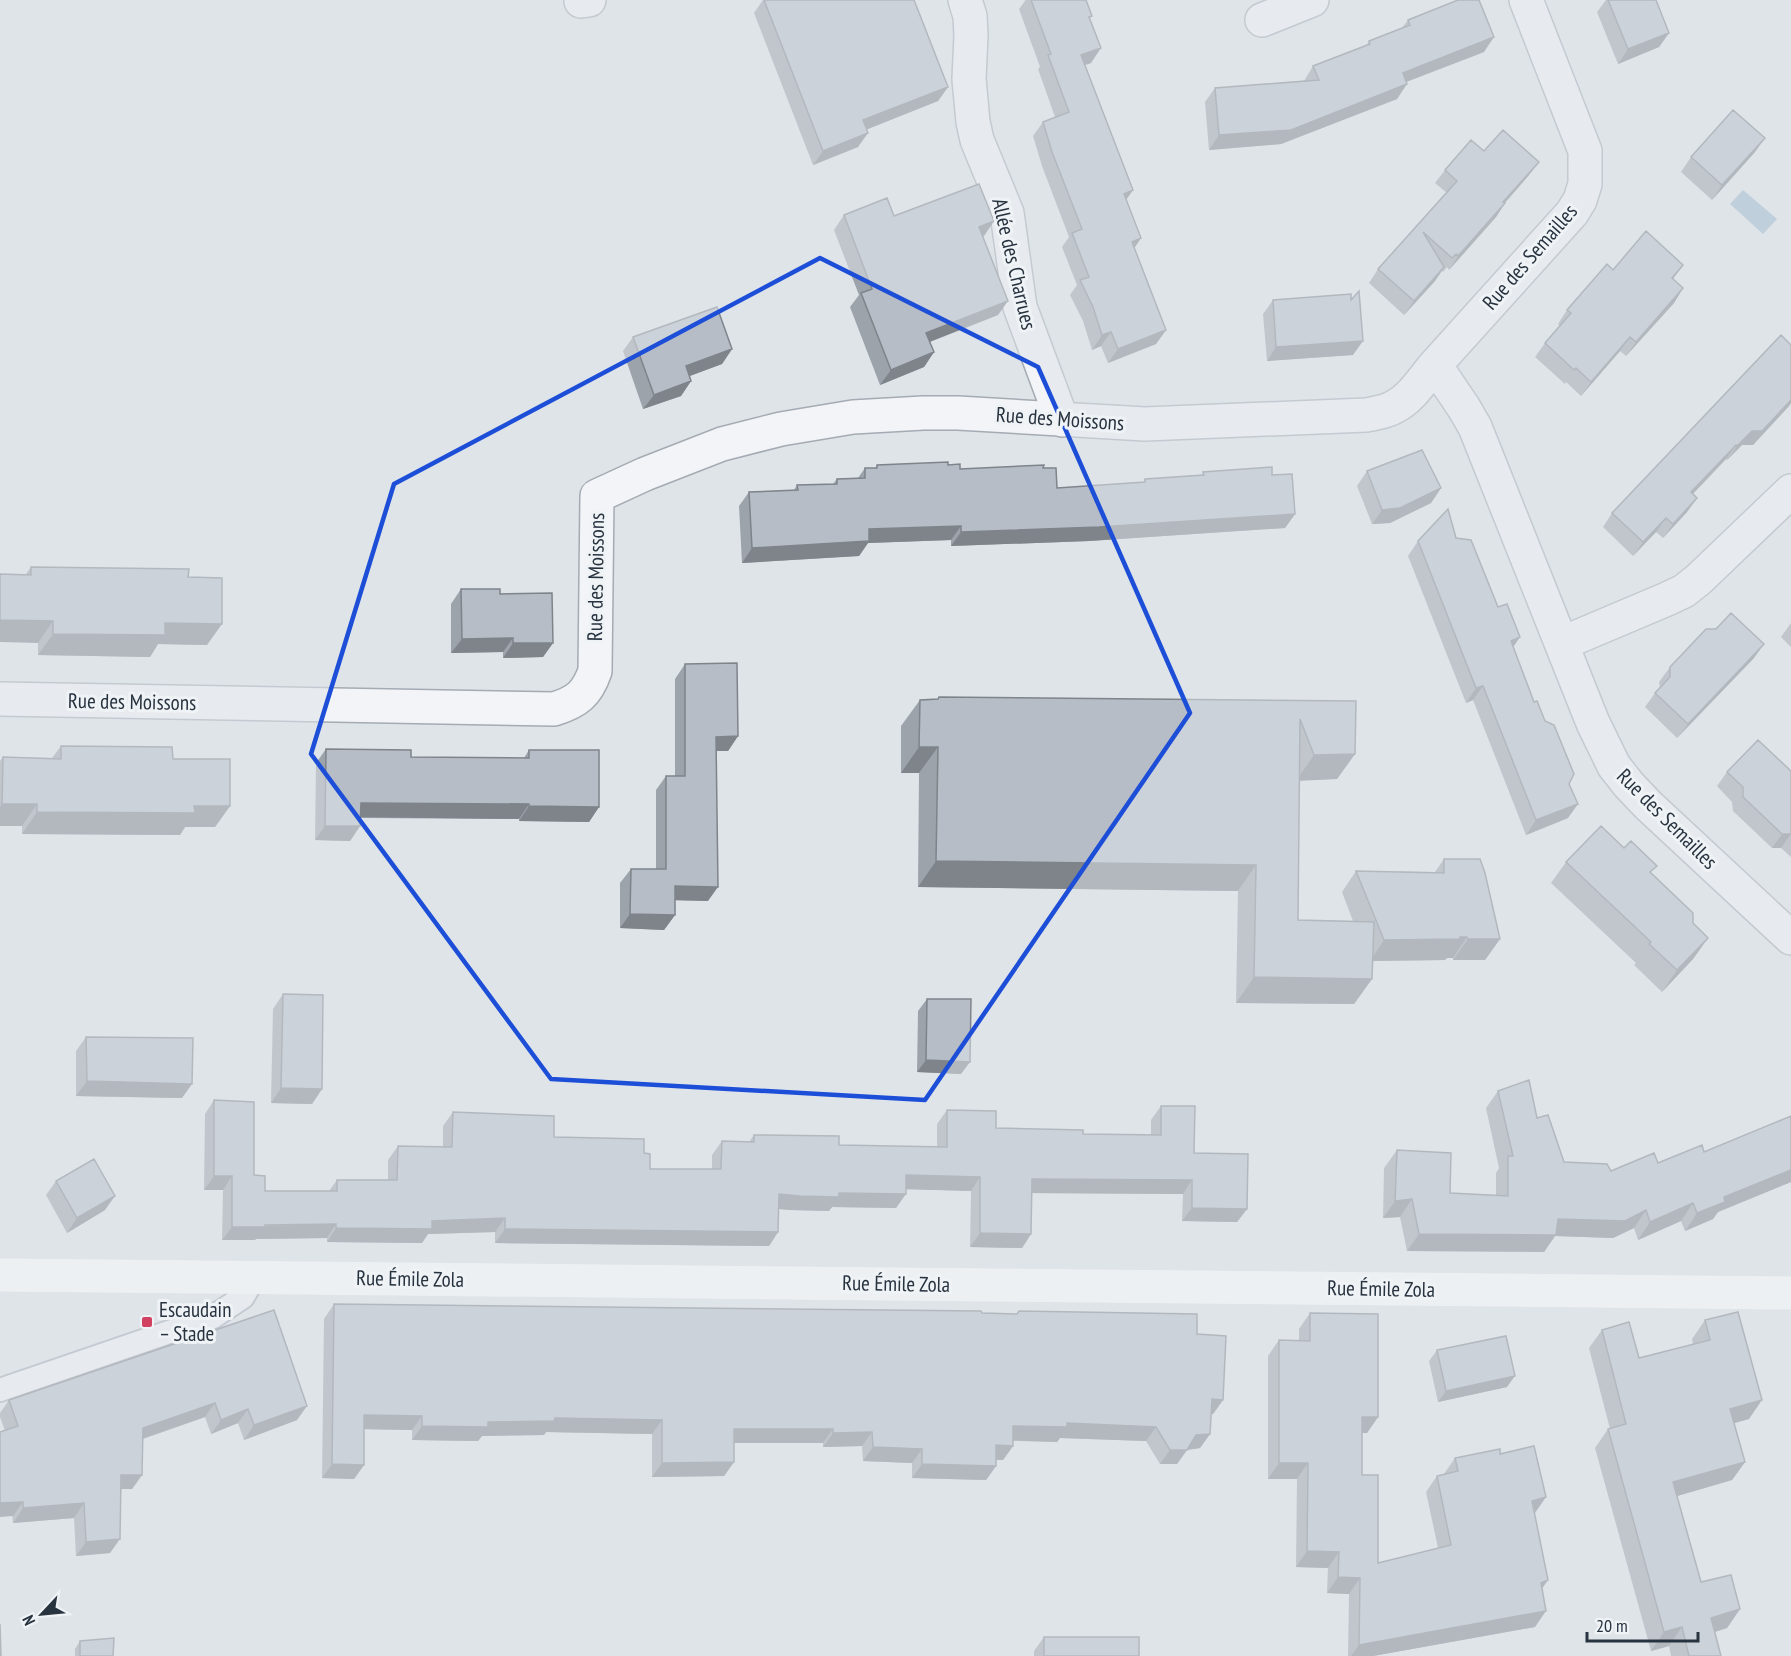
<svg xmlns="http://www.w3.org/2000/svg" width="1791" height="1656" viewBox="0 0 1791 1656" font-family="'PT Sans Narrow',sans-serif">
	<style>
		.water { fill: #99b5ca }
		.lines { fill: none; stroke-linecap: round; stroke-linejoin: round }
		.lane-casing { stroke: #a4abb3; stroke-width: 26 }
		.street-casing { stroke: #a4abb3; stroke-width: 36 }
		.lane { stroke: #f2f4f7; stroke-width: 22 }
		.street { stroke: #f2f4f7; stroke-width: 33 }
		.secondary { stroke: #fff; stroke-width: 33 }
		.wall { fill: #9da3aa }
		.shaded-wall { fill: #7f848b }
		.building { fill: #b6bdc6; stroke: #7f848b; stroke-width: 1.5 }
		.marked { fill: none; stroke: #1d4ed8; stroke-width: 4.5; stroke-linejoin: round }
		.poi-dot { fill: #d14162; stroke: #eff3f6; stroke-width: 2 }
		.labels { text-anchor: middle; stroke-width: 6; stroke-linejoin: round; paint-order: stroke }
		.street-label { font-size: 21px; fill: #283340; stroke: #eff3f6 }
		.poi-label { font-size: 21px; fill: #283340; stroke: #eff3f6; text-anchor: start }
	</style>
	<rect width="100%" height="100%" fill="#dfe4e9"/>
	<!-- water -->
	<path class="water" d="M 1743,190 L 1777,219 L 1763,234 L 1730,204 Z"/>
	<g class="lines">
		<!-- lane casing -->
		<g class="lane-casing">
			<path id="lane" d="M 0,1390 L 213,1317 L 243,1297 L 254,1278"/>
		</g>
		<!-- street casing -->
		<g class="street-casing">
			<path id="street" d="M 965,0 L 970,16 L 971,35 L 969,79 L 973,122 L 977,140 L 1007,213 L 1020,307 L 1062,420
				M 1526,0 L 1585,151 L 1585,184 L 1580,200 L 1572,213 L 1435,365 L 1464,408 L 1475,427 L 1593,723 L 1614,766 L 1629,785 L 1648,805 L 1791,938
				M 581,1 L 589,0
				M 1262,20 L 1312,0
				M 1563,643 L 1667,599 L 1684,591 L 1699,579 L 1791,491
				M 0,699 L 554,709 C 577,702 587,694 595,671 L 597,496 L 645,474 L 722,444 L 781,429 L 853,417 L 923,413 L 958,413 L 1145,424 L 1366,415 C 1376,413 1386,412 1394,407 C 1411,399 1423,379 1435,365"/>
		</g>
		<!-- lane -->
		<use href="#lane" class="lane"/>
		<!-- street -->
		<use href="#street" class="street"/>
		<!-- secondary -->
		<path class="secondary" d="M 0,1275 L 1791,1293"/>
	</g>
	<!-- wall -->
	<path class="wall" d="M 763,0 L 816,0 L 948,87 L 938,101 L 867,129 L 858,147 L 813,165 L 754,13 Z
		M 1025,0 L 1086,0 L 1090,18 L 1091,63 L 1084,65 L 1133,190 L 1126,200 L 1141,238 L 1134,248 L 1166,330 L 1156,344 L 1108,363 L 1101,346 L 1092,350 L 1083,321 L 1070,295 L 1077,285 L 1062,247 L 1069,237 L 1042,166 L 1033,136 L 1043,122 L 1055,117 L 1038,69 L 1040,67 L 1019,9 L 1025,1 Z
		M 1606,0 L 1656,0 L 1669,33 L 1659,47 L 1618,64 L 1597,12 Z
		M 1408,20 L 1484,52 L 1406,82 L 1397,99 L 1281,144 L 1209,150 L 1205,102 L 1215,88 L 1304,81 L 1313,66 L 1366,46 L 1369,41 L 1402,28 Z
		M 1484,151 L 1529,175 L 1505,203 L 1496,217 L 1449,270 L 1447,267 L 1443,272 L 1442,271 L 1435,281 L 1404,315 L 1369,283 L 1378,269 L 1447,193 L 1435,183 L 1445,170 Z
		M 1755,152 L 1712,200 L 1681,172 L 1691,157 Z
		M 844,215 L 894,216 L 994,221 L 982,236 L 998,315 L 930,342 L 934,352 L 924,367 L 880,385 L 850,307 L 859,295 L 834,230 Z
		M 1613,270 L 1673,280 L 1683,288 L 1674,303 L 1626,356 L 1620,351 L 1581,396 L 1566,382 L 1565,384 L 1535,357 L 1545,343 L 1560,326 L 1558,324 L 1567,310 Z
		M 1273,300 L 1353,355 L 1267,361 L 1263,314 Z
		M 633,337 L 732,349 L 722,364 L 690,376 L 691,381 L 681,396 L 643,409 L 623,351 Z
		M 1791,345 L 1791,403 L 1789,406 L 1753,445 L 1742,445 L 1727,460 L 1726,459 L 1693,494 L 1697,498 L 1687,512 L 1663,538 L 1656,532 L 1633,556 L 1603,527 L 1612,513 Z
		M 877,465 L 948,465 L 960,469 L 1043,468 L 1057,488 L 1143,483 L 1145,479 L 1202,475 L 1203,472 L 1272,475 L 1295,514 L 1285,528 L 1089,541 L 951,546 L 951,540 L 868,543 L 859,556 L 742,563 L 739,506 L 749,492 L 794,490 L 797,485 L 833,484 L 837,479 L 858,478 L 865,468 L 876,468 Z
		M 1367,471 L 1441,488 L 1431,503 L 1390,523 L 1372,524 L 1357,486 Z
		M 1456,538 L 1513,647 L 1534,702 L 1569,784 L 1568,818 L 1526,835 L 1473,700 L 1466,703 L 1408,556 L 1418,541 Z
		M 31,567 L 188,577 L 207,645 L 158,644 L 150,657 L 38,655 L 38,643 L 26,574 Z
		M 461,589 L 553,643 L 543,657 L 503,658 L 503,652 L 451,653 L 451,604 Z
		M 1791,623 L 1791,647 L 1781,637 Z
		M 1754,658 L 1677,738 L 1645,707 L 1655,693 L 1660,688 L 1659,682 L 1670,667 Z
		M 685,664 L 738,736 L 728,751 L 716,751 L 708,901 L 675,900 L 675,915 L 664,930 L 620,928 L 620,883 L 631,869 L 656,869 L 656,790 L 666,776 L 675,776 L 675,679 Z
		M 920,700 L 1356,701 L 1355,754 L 1337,779 L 1299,780 L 1298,920 L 1353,921 L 1342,892 L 1356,871 L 1435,872 L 1444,859 L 1500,939 L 1485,960 L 1453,960 L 1453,958 L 1447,958 L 1445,960 L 1373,961 L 1372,979 L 1354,1004 L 1236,1003 L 1238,891 L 918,887 L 919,773 L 901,773 L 901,726 Z
		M 61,746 L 173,759 L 230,806 L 215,827 L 185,827 L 180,835 L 22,834 L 22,826 L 0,826 L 0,761 L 3,757 L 52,758 Z
		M 326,749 L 411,757 L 524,758 L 529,750 L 599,807 L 589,822 L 519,821 L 519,819 L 360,818 L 360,826 L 350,841 L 315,840 L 316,763 Z
		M 1791,771 L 1791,857 L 1781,848 L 1772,848 L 1733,811 L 1732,802 L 1717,786 L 1727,772 Z
		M 1566,862 L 1651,873 L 1693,923 L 1708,938 L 1693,959 L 1662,992 L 1634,965 L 1636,963 L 1551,883 Z
		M 283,994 L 322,1089 L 312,1104 L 271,1103 L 273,1009 Z
		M 927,999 L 961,1074 L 917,1072 L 918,1011 Z
		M 86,1037 L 182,1098 L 76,1096 L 76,1051 Z
		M 1498,1091 L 1537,1118 L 1564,1162 L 1611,1171 L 1658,1163 L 1704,1152 L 1791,1116 L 1791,1182 L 1718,1212 L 1713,1219 L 1685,1231 L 1681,1221 L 1638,1240 L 1634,1228 L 1613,1238 L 1555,1236 L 1544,1252 L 1407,1251 L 1400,1217 L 1383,1218 L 1384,1168 L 1397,1150 L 1450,1193 L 1496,1195 L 1496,1173 L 1499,1168 L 1486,1108 Z
		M 214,1100 L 254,1175 L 265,1191 L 329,1191 L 337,1180 L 388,1180 L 388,1160 L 398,1146 L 443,1147 L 443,1126 L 453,1112 L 554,1137 L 644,1153 L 650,1169 L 712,1169 L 712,1155 L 722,1141 L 749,1142 L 754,1135 L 839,1145 L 937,1147 L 937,1124 L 947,1110 L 996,1128 L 1083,1134 L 1151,1135 L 1151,1120 L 1161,1106 L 1194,1153 L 1247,1209 L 1237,1222 L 1182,1221 L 1183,1194 L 1032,1193 L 1031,1234 L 1022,1248 L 970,1247 L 971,1191 L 906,1189 L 896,1208 L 832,1207 L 829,1211 L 790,1210 L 779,1209 L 778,1232 L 769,1246 L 495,1243 L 495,1232 L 428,1234 L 422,1243 L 327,1242 L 327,1238 L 256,1239 L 255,1240 L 222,1240 L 223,1190 L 204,1190 L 205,1114 Z
		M 56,1181 L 105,1210 L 67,1233 L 46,1195 Z
		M 334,1304 L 982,1313 L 1197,1334 L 1223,1400 L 1213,1414 L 1211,1414 L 1210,1434 L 1200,1448 L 1187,1450 L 1177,1464 L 1160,1464 L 1146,1441 L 1060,1438 L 1057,1442 L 1013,1441 L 1013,1446 L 1003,1460 L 996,1460 L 996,1466 L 986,1480 L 912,1478 L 912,1463 L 863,1461 L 862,1446 L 823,1447 L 823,1443 L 734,1443 L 734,1462 L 724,1476 L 652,1477 L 652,1434 L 546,1432 L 544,1435 L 482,1436 L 478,1441 L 412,1440 L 412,1430 L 364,1429 L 364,1465 L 354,1479 L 322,1478 L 324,1319 Z
		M 274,1310 L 297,1420 L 244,1440 L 238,1423 L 211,1434 L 205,1417 L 143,1439 L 142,1475 L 132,1489 L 121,1489 L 110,1553 L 76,1556 L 74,1518 L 13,1523 L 5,1431 L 0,1417 L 0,1413 L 9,1400 Z
		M 1310,1313 L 1378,1417 L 1367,1433 L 1362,1433 L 1362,1475 L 1378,1563 L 1438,1548 L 1426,1492 L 1437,1476 L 1444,1474 L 1455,1458 L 1500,1454 L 1534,1513 L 1542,1589 L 1535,1627 L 1373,1656 L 1348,1656 L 1349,1594 L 1327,1593 L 1328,1568 L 1296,1567 L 1297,1479 L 1268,1479 L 1268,1356 L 1279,1340 L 1299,1341 L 1299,1329 Z
		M 1705,1320 L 1749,1419 L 1734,1423 L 1745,1462 L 1732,1480 L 1677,1496 L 1701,1582 L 1740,1609 L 1727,1628 L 1715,1632 L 1721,1656 L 1671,1656 L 1669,1646 L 1651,1651 L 1595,1448 L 1608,1429 L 1610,1429 L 1589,1348 L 1602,1330 L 1639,1358 L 1693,1345 L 1692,1339 Z
		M 1437,1350 L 1507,1387 L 1438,1402 L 1429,1361 Z
		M 1044,1637 L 1139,1656 L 1034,1656 L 1034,1651 Z
		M 80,1641 L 113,1656 L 75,1656 L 75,1649 Z"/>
	<!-- shaded-wall -->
	<path class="shaded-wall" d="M 1669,33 L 1659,47 L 1618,64 L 1628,49 Z
		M 1494,37 L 1484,52 L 1393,87 L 1403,73 Z
		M 1101,48 L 1091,63 L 1071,70 L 1081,55 Z
		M 1407,84 L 1397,99 L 1281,144 L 1209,150 L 1219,135 Z
		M 948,87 L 938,101 L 853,135 L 863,120 Z
		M 868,133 L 858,147 L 813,165 L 823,151 Z
		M 1765,138 L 1755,152 L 1712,200 L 1722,185 Z
		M 1539,162 L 1529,175 L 1494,215 L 1503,202 Z
		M 1133,190 L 1123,204 L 1124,194 Z
		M 1505,203 L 1496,217 L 1449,270 L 1458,256 Z
		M 994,221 L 984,236 L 969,242 L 979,227 Z
		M 1141,238 L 1131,253 L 1132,242 Z
		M 1683,265 L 1673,279 L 1672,278 Z
		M 1444,267 L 1435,281 L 1404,315 L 1414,301 Z
		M 1683,288 L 1674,303 L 1626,356 L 1636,342 Z
		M 1008,301 L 998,315 L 916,347 L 926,333 Z
		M 1166,330 L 1156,344 L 1108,363 L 1118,349 Z
		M 1111,332 L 1101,346 L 1092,350 L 1102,335 Z
		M 1630,337 L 1620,351 L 1581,396 L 1591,382 Z
		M 1363,341 L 1353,355 L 1267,361 L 1276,347 Z
		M 732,349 L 722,364 L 676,381 L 686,366 Z
		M 934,352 L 924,367 L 880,385 L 891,370 Z
		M 691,381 L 681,396 L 643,409 L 654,395 Z
		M 1791,400 L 1791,403 L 1789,406 L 1753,445 L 1742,445 L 1727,460 L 1737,446 L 1752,431 Z
		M 1736,445 L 1726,459 L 1681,506 L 1691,492 Z
		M 1441,488 L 1431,503 L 1390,523 L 1372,524 L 1382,510 Z
		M 1697,498 L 1687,512 L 1663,538 L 1673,524 Z
		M 1295,514 L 1285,528 L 1089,541 L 951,546 L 961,532 Z
		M 1666,518 L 1656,532 L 1633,556 L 1643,542 Z
		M 961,526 L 951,540 L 868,543 L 859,556 L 742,563 L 752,548 L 869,529 Z
		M 0,620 L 53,621 L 38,643 L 0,642 Z
		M 165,623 L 222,624 L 207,645 L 158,644 L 150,657 L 38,655 L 53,634 Z
		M 1520,637 L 1510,652 L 1511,641 Z
		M 513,638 L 503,652 L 451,653 L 462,639 Z
		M 513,643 L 553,643 L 543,657 L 503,658 Z
		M 1764,644 L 1754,658 L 1677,738 L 1688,724 Z
		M 1483,686 L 1473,700 L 1466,703 L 1476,688 Z
		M 738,736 L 728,751 L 706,751 L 716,737 Z
		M 919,747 L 938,747 L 919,773 L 901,773 Z
		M 1355,754 L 1337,779 L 1296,781 L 1314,755 Z
		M 361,803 L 529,804 L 519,819 L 350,817 Z
		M 2,804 L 37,804 L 22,826 L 0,826 L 0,807 Z
		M 1578,804 L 1568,818 L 1526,835 L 1536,820 Z
		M 194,806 L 230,806 L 215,827 L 185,827 L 180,835 L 22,834 L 37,812 Z
		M 529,806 L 599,807 L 589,822 L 519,821 Z
		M 325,826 L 360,826 L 350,841 L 315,840 Z
		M 1782,834 L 1791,834 L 1781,848 L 1772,848 Z
		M 936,861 L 1256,865 L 1238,891 L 918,887 Z
		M 675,886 L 718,887 L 708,901 L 665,900 Z
		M 630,914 L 675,915 L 664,930 L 620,928 Z
		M 1467,937 L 1453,958 L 1447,958 L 1445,960 L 1370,961 L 1384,940 Z
		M 1708,938 L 1693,959 L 1662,992 L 1677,970 Z
		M 1468,939 L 1500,939 L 1485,960 L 1453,960 Z
		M 1254,977 L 1372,979 L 1354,1004 L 1236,1003 Z
		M 926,1060 L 970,1062 L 961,1074 L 917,1072 Z
		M 87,1081 L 192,1084 L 182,1098 L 76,1096 Z
		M 281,1088 L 322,1089 L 312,1104 L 271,1103 Z
		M 1791,1170 L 1791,1182 L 1718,1212 L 1713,1219 L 1685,1231 L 1697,1213 L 1724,1197 Z
		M 906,1175 L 980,1177 L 971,1191 L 897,1189 Z
		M 214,1176 L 232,1176 L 223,1190 L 204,1190 Z
		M 1032,1179 L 1192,1180 L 1183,1194 L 1022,1193 Z
		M 839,1193 L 906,1194 L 896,1208 L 832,1207 L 829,1211 L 790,1210 L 769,1208 L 779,1194 Z
		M 115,1196 L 105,1210 L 67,1233 L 77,1218 Z
		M 1412,1199 L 1400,1217 L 1383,1218 L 1395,1201 Z
		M 1693,1203 L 1681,1221 L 1638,1240 L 1650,1222 Z
		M 1192,1208 L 1247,1209 L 1237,1222 L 1182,1221 Z
		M 1646,1210 L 1634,1228 L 1613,1238 L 1555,1236 L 1544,1252 L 1407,1251 L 1419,1234 L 1558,1219 Z
		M 505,1218 L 495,1232 L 428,1234 L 422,1243 L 327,1242 L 336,1228 L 432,1221 Z
		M 336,1224 L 327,1238 L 256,1239 L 255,1240 L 222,1240 L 232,1227 Z
		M 505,1229 L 778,1232 L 769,1246 L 495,1243 Z
		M 980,1233 L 1031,1234 L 1022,1248 L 970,1247 Z
		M 1515,1376 L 1507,1387 L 1438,1402 L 1446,1391 Z
		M 1212,1399 L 1223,1400 L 1213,1414 L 1202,1414 Z
		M 1762,1400 L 1749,1419 L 1717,1428 L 1730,1409 Z
		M 215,1403 L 205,1417 L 133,1442 L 143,1428 Z
		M 307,1406 L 297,1420 L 244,1440 L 254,1425 Z
		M 248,1409 L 238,1423 L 211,1434 L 221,1420 Z
		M 364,1415 L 422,1416 L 412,1430 L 354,1429 Z
		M 1362,1417 L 1378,1417 L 1367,1433 L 1351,1433 Z
		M 555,1418 L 662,1420 L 652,1434 L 546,1432 L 544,1435 L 482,1436 L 478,1441 L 412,1440 L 422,1426 Z
		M 1067,1423 L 1156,1427 L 1146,1441 L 1060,1438 L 1057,1442 L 1004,1440 L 1013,1426 Z
		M 734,1429 L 833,1429 L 823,1443 L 724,1443 Z
		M 872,1432 L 862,1446 L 823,1447 L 833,1433 Z
		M 1210,1434 L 1200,1448 L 1186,1450 L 1196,1435 Z
		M 996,1445 L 1013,1446 L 1003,1460 L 986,1459 Z
		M 873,1447 L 922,1449 L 912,1463 L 863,1461 Z
		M 1170,1450 L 1187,1450 L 1177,1464 L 1160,1464 Z
		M 734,1462 L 724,1476 L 652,1477 L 662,1463 Z
		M 1745,1462 L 1732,1480 L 1660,1501 L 1673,1482 Z
		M 1279,1463 L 1308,1463 L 1297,1479 L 1268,1479 Z
		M 332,1464 L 364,1465 L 354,1479 L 322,1478 Z
		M 922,1464 L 996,1466 L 986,1480 L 912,1478 Z
		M 121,1475 L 142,1475 L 132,1489 L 112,1489 Z
		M 1546,1497 L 1535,1513 L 1532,1501 Z
		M 23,1502 L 13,1516 L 0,1517 L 0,1503 Z
		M 84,1503 L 74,1518 L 13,1523 L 23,1508 Z
		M 120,1539 L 110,1553 L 76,1556 L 86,1542 Z
		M 1307,1551 L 1339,1552 L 1328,1568 L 1296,1567 Z
		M 1338,1577 L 1360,1578 L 1349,1594 L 1327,1593 Z
		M 1548,1580 L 1537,1596 L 1541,1583 Z
		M 1740,1609 L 1727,1628 L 1698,1637 L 1711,1618 Z
		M 1546,1611 L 1535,1627 L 1373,1656 L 1351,1656 L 1359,1645 Z
		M 1682,1627 L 1669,1646 L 1651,1651 L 1664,1632 Z"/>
	<!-- building -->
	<path class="building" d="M 764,0 L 914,0 L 948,87 L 863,120 L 868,133 L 823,151 Z
		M 1031,0 L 1086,0 L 1092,16 L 1089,17 L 1101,48 L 1081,55 L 1133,190 L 1124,194 L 1141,238 L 1132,242 L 1166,330 L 1118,349 L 1111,332 L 1102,335 L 1093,307 L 1080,280 L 1089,277 L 1072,233 L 1082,229 L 1052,152 L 1043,122 L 1069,112 L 1048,55 L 1051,54 Z
		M 1458,0 L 1479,0 L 1494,37 L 1403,73 L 1407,84 L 1291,130 L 1219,135 L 1215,88 L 1319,80 L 1313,66 L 1370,44 L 1369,41 L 1410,25 L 1408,20 Z
		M 1608,0 L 1656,0 L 1669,33 L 1628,49 Z
		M 1733,110 L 1765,138 L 1722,185 L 1691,157 Z
		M 1503,130 L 1539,162 L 1503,202 L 1505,203 L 1458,256 L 1456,254 L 1452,258 L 1423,232 L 1444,267 L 1414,301 L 1378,269 L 1457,181 L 1445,170 L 1471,140 L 1484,151 Z
		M 979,184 L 994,221 L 979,227 L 1008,301 L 926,333 L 934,352 L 891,370 L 861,293 L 872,289 L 844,215 L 887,198 L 894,216 Z
		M 1646,231 L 1683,265 L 1672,278 L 1683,288 L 1636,342 L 1630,337 L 1591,382 L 1576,368 L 1574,370 L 1545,343 L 1571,313 L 1567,310 L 1607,264 L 1613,270 Z
		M 1359,291 L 1363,341 L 1276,347 L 1273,300 L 1351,294 L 1351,300 Z
		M 717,307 L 732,349 L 686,366 L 691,381 L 654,395 L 633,337 Z
		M 1781,335 L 1791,345 L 1791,400 L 1762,431 L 1752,431 L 1737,446 L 1736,445 L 1691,492 L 1697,498 L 1673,524 L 1666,518 L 1643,542 L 1612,513 Z
		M 1422,450 L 1441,488 L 1400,508 L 1382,510 L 1367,471 Z
		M 948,462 L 948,465 L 960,464 L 960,469 L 1044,465 L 1043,468 L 1056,468 L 1057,488 L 1145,482 L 1145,479 L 1204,475 L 1203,472 L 1272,467 L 1272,475 L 1292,474 L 1295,514 L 1099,527 L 961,532 L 961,526 L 869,529 L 869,541 L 752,548 L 749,492 L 798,490 L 797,485 L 837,484 L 837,479 L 865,478 L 865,468 L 877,468 L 877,465 Z
		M 1448,509 L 1456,538 L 1471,540 L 1498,607 L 1507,604 L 1520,637 L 1511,641 L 1534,702 L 1537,701 L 1545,721 L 1554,725 L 1574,774 L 1569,784 L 1578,804 L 1536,820 L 1483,686 L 1476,688 L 1418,541 Z
		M 31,567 L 189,569 L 188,577 L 222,578 L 222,624 L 165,623 L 165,635 L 53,634 L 53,621 L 0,620 L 0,574 L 31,575 Z
		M 461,589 L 500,589 L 500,594 L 552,593 L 553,643 L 513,643 L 513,638 L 462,639 Z
		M 1731,613 L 1764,644 L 1688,724 L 1655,693 L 1670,677 L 1670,667 L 1706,629 L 1716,629 Z
		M 737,663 L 738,736 L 716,737 L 718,887 L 675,886 L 675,915 L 630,914 L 631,869 L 666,869 L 666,776 L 685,776 L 685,664 Z
		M 939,697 L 1356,701 L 1355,754 L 1314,755 L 1300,719 L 1298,920 L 1374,922 L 1372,979 L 1254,977 L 1256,865 L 936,861 L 938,747 L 919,747 L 920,700 L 938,699 Z
		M 1758,740 L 1791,771 L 1791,834 L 1782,834 L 1743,797 L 1743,787 L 1727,772 Z
		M 61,746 L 172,747 L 173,759 L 230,759 L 230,806 L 194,806 L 195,813 L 37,812 L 37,804 L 2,804 L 3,757 L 61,759 Z
		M 326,749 L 411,750 L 411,757 L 529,758 L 529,750 L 599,750 L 599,807 L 529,806 L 529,804 L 361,803 L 360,826 L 325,826 Z
		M 1601,826 L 1624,848 L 1631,841 L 1657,866 L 1650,872 L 1693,913 L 1693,923 L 1708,938 L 1677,970 L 1649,944 L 1651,942 L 1566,862 Z
		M 1444,859 L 1480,859 L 1485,873 L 1500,939 L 1468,939 L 1467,937 L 1460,937 L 1460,939 L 1384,940 L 1356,871 L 1444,873 Z
		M 283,994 L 323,995 L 322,1089 L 281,1088 Z
		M 927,999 L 971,999 L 970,1062 L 926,1060 Z
		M 86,1037 L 193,1038 L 192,1084 L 87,1081 Z
		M 1529,1080 L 1537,1118 L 1548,1115 L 1564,1162 L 1607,1164 L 1611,1171 L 1654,1153 L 1658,1163 L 1702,1145 L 1704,1152 L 1791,1116 L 1791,1170 L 1724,1197 L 1725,1202 L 1697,1213 L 1693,1203 L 1650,1222 L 1646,1210 L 1625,1221 L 1558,1219 L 1556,1235 L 1419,1234 L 1412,1199 L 1395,1201 L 1397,1150 L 1451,1153 L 1450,1193 L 1508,1196 L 1508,1156 L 1513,1156 L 1498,1091 Z
		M 214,1100 L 254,1102 L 254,1175 L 265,1176 L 265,1191 L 337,1191 L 337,1180 L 397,1180 L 398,1146 L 452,1147 L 453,1112 L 554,1116 L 554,1137 L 644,1139 L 644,1153 L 650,1154 L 650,1169 L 721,1169 L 722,1141 L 754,1142 L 754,1135 L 839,1136 L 839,1145 L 947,1147 L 947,1110 L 996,1111 L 996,1128 L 1083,1130 L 1083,1134 L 1161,1135 L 1161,1106 L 1195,1106 L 1194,1153 L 1248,1154 L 1247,1209 L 1192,1208 L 1192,1180 L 1032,1179 L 1031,1234 L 980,1233 L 980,1177 L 906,1175 L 906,1194 L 839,1193 L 839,1197 L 800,1196 L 779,1194 L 778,1232 L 505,1229 L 505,1218 L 432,1221 L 432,1229 L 336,1228 L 336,1224 L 265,1225 L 265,1227 L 232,1227 L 232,1176 L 214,1176 Z
		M 94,1159 L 115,1196 L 77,1218 L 56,1181 Z
		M 334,1304 L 981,1311 L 982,1313 L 1017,1314 L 1019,1311 L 1197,1314 L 1197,1334 L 1226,1336 L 1223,1400 L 1212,1399 L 1210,1434 L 1196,1435 L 1187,1450 L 1170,1450 L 1156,1427 L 1067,1423 L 1067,1427 L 1013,1426 L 1013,1446 L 996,1445 L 996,1466 L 922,1464 L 922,1449 L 873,1447 L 872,1432 L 833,1433 L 833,1429 L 734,1429 L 734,1462 L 662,1463 L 662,1420 L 555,1418 L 554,1421 L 488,1422 L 488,1427 L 422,1426 L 422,1416 L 364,1415 L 364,1465 L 332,1464 Z
		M 274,1310 L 307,1406 L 254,1425 L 248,1409 L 221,1420 L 215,1403 L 143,1428 L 142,1475 L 121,1475 L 120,1539 L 86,1542 L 84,1503 L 23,1508 L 23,1502 L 0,1503 L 0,1432 L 18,1426 L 9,1400 Z
		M 1738,1312 L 1762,1400 L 1730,1409 L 1745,1462 L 1673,1482 L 1701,1582 L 1731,1575 L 1740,1609 L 1711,1618 L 1721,1656 L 1689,1656 L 1682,1627 L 1664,1632 L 1608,1429 L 1626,1424 L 1602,1330 L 1629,1322 L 1639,1358 L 1710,1340 L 1705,1320 Z
		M 1310,1313 L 1378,1314 L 1378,1417 L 1362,1417 L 1362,1475 L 1378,1475 L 1378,1563 L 1451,1545 L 1437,1476 L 1458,1471 L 1455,1458 L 1500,1449 L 1500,1454 L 1534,1446 L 1546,1497 L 1532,1501 L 1548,1580 L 1541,1583 L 1546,1611 L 1359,1645 L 1360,1578 L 1338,1577 L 1339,1552 L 1307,1551 L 1308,1463 L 1279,1463 L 1279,1340 L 1310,1341 Z
		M 1506,1336 L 1515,1376 L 1446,1391 L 1437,1350 Z
		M 0,1624 L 1,1656 L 0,1656 Z
		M 1044,1637 L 1139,1637 L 1139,1656 L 1044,1656 Z
		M 114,1638 L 113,1656 L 80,1656 L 80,1641 Z"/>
	<!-- marked area -->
	<path d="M0 0H1791V1656H0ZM 820,258 L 1038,367 L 1190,713 L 925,1100 L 551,1079 L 311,754 L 394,484 Z" fill="#dfe4e9" fill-opacity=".55" fill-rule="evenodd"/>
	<path class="marked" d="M 820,258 L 1038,367 L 1190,713 L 925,1100 L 551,1079 L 311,754 L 394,484 Z"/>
	<!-- markers -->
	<rect class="poi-dot" x="141" y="1316" width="12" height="12" rx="3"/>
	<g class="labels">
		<!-- street labels -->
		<g class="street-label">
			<text transform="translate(1530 257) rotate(-49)" y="7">Rue des Semailles</text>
			<text transform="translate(1014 264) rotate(77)" y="7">Allée des Charrues</text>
			<text transform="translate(1060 419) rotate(4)" y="7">Rue des Moissons</text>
			<text transform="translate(596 577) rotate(-89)" y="7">Rue des Moissons</text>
			<text transform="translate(132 702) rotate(1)" y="7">Rue des Moissons</text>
			<text transform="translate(1667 819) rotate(45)" y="7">Rue des Semailles</text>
			<text transform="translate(410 1279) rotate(1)" y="7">Rue Émile Zola</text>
			<text transform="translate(896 1284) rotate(1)" y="7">Rue Émile Zola</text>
			<text transform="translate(1381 1289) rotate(1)" y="7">Rue Émile Zola</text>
		</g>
		<!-- poi labels -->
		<g class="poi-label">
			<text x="159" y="1317">Escaudain<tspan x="159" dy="24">– Stade</tspan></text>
		</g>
	</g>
	<!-- north arrow -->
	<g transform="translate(42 1614) rotate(244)" stroke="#eff3f6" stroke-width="4.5" paint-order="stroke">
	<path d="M0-4.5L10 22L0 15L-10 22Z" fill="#283340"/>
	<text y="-9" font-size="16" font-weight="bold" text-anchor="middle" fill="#283340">N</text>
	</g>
	<!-- scale -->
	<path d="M1587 1632v9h111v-9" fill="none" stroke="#283340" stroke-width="3"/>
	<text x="1596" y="1632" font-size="18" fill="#283340" stroke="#eff3f6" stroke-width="4.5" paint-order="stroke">20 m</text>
</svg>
